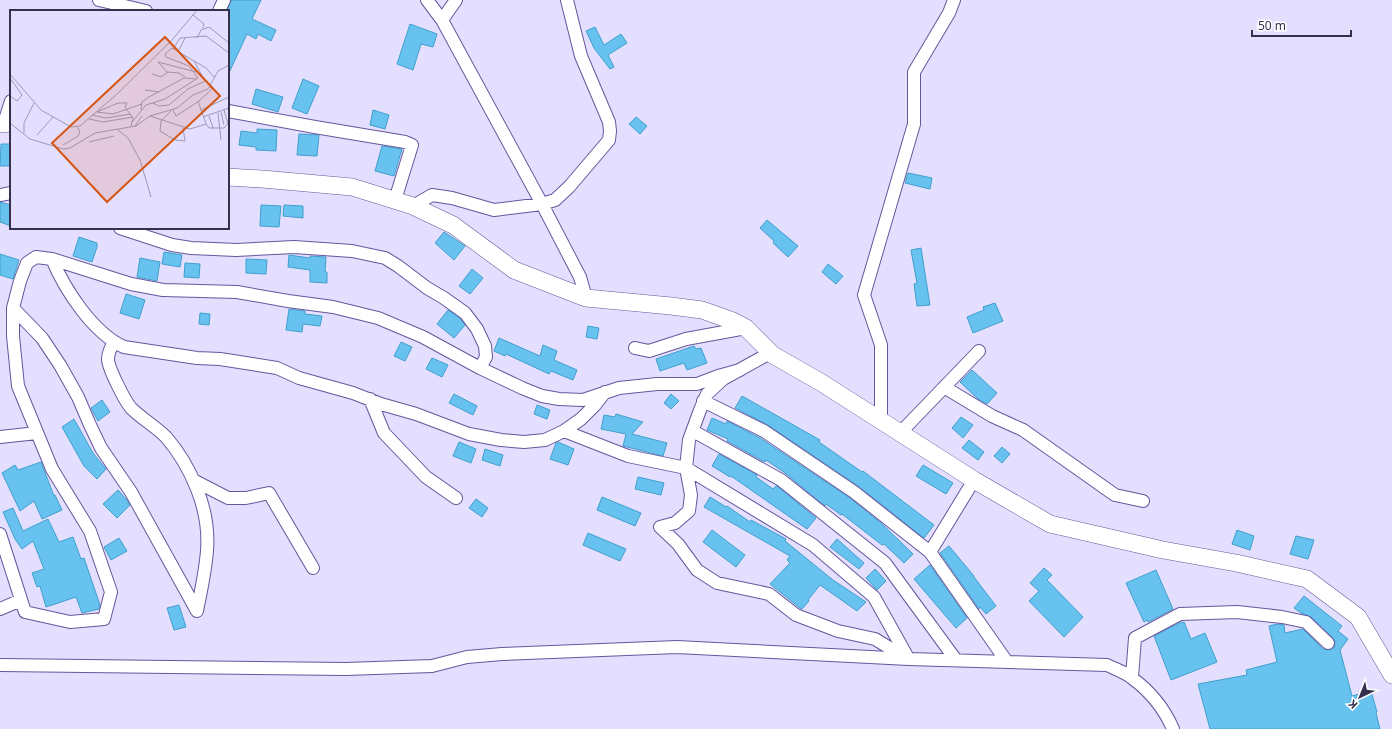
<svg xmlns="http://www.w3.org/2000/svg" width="1392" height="729" viewBox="0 0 1392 729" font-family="'Noto Sans',sans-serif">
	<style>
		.building { fill: #67c2f0; stroke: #419fcc }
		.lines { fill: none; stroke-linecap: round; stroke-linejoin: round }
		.street-casing { stroke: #66569c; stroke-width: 14 }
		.secondary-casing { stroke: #66569c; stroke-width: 18 }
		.street { stroke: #fff; stroke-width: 12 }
		.secondary { stroke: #fff; stroke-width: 17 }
		.inset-road { fill: none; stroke: #9e99b9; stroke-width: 1 }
		.view { fill: #d65513; fill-opacity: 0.15; stroke: #d65513; stroke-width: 2 }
		.inset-edge { fill: none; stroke: #36304f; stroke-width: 2 }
	</style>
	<rect width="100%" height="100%" fill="#e4dfff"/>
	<!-- building -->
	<path class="building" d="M 231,0 L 261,0 L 252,19 L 276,30 L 271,41 L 258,34 L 256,39 L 247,34 L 228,75 L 227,11 Z
		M 410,24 L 437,34 L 433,47 L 421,44 L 413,70 L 397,64 Z
		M 595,27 L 604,45 L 621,34 L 627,43 L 608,55 L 614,67 L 610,69 L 594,48 L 586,31 Z
		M 303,79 L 319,86 L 307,114 L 292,108 Z
		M 256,89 L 283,97 L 278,112 L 252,104 Z
		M 373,110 L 389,115 L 385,129 L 370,125 Z
		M 636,117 L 647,126 L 640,134 L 629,124 Z
		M 257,129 L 277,130 L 276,151 L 256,150 L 256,147 L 239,145 L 241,131 L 257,133 Z
		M 299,134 L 319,135 L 317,156 L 297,155 Z
		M 1,144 L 11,144 L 11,166 L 0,166 Z
		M 382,146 L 402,149 L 394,176 L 375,171 Z
		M 908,173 L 932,178 L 930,189 L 905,183 Z
		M 0,202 L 11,205 L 11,226 L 0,222 Z
		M 261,205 L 281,206 L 279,227 L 260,226 Z
		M 284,205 L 303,206 L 303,218 L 283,216 Z
		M 767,220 L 798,246 L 788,257 L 773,243 L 774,241 L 760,228 Z
		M 444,232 L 465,246 L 454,260 L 435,243 Z
		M 79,237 L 97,243 L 97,247 L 92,262 L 73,256 Z
		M 921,248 L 930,305 L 917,306 L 914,284 L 917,283 L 911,250 Z
		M 164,252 L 182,255 L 180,267 L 162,264 Z
		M 0,254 L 19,260 L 13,279 L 0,275 Z
		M 289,255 L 310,258 L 310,256 L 326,257 L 325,272 L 327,272 L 327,283 L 310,282 L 310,270 L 288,267 Z
		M 140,258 L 160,262 L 157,281 L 137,277 Z
		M 246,259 L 267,260 L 266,274 L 246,273 Z
		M 185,263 L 200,264 L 199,278 L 184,277 Z
		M 828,264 L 843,276 L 836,284 L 822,272 Z
		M 472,269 L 483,278 L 470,294 L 459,286 Z
		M 126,294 L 145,300 L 139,319 L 120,313 Z
		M 995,303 L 1003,321 L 973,333 L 967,317 L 984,310 L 983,307 Z
		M 289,309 L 305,311 L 305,314 L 322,316 L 320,326 L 303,324 L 302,332 L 286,330 Z
		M 448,310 L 460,318 L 465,325 L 454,338 L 437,324 Z
		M 200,313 L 210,314 L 209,325 L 199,324 Z
		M 588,326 L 599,328 L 597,339 L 586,337 Z
		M 499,338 L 540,356 L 543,345 L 557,351 L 554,360 L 577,370 L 573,380 L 551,371 L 549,374 L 506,354 L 505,356 L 494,351 Z
		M 401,342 L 412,347 L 405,361 L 394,356 Z
		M 694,346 L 696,349 L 701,348 L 707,363 L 687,370 L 684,363 L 660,371 L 656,359 Z
		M 432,358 L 448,365 L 442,377 L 426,369 Z
		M 972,370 L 997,393 L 987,404 L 978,399 L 960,382 Z
		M 454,394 L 477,406 L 473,415 L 449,403 Z
		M 671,394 L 679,401 L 671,409 L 664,403 Z
		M 742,396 L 820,440 L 819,442 L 862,472 L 863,471 L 934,525 L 924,538 L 858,486 L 768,425 L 735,408 Z
		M 102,400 L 110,412 L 98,421 L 91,408 Z
		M 537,405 L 550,410 L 547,419 L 534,414 Z
		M 616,414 L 643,422 L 632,434 L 667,443 L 663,456 L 623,446 L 626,434 L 601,429 L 604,415 L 615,417 Z
		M 961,417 L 973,425 L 963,438 L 952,428 Z
		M 712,418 L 726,424 L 727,421 L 760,438 L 850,498 L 882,524 L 913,554 L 904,563 L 884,544 L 882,545 L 842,514 L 841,515 L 826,504 L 825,506 L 785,473 L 766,460 L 765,462 L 727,441 L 728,439 L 707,430 Z
		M 74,419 L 93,453 L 106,469 L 97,479 L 84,466 L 62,427 Z
		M 969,440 L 984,452 L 978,460 L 962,448 Z
		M 459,442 L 476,449 L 471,463 L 453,456 Z
		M 558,442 L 574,449 L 568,465 L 550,459 L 556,443 Z
		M 1002,447 L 1010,454 L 1002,463 L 994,456 Z
		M 485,449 L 503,455 L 500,466 L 482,460 Z
		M 719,454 L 757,475 L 756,477 L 773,489 L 776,486 L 777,486 L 816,518 L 807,529 L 731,476 L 730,477 L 712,466 Z
		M 41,462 L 54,496 L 55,495 L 62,510 L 42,519 L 34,501 L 20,511 L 2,473 L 15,465 L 18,470 Z
		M 923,465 L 953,483 L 946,494 L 916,476 Z
		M 638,477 L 664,483 L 661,495 L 635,489 Z
		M 118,490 L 126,499 L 130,505 L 117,518 L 103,504 Z
		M 602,497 L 641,513 L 635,526 L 597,510 Z
		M 710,497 L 726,507 L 727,506 L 750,522 L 751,520 L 786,539 L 785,541 L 833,580 L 866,602 L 857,611 L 820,585 L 808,600 L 809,601 L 802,609 L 800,608 L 770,584 L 790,563 L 787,560 L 790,556 L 704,507 Z
		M 476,499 L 488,508 L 482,517 L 469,508 Z
		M 13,508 L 23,531 L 48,519 L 59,542 L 73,537 L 81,559 L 84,558 L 100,605 L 99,609 L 82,613 L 76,597 L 46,607 L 40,586 L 37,587 L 32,573 L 44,569 L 33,541 L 22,549 L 15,539 L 3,512 Z
		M 712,530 L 745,555 L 736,567 L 703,542 Z
		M 1237,530 L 1254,536 L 1250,550 L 1232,544 Z
		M 588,533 L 626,549 L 620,561 L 583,545 Z
		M 1296,536 L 1314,540 L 1308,559 L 1290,554 Z
		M 119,538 L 127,551 L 111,560 L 104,547 Z
		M 837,539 L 864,563 L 859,569 L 830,547 Z
		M 949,546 L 974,576 L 974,577 L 996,606 L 986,614 L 980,607 L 979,609 L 940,553 Z
		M 930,565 L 967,618 L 956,628 L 914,579 Z
		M 1044,568 L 1052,575 L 1047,580 L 1083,617 L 1064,637 L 1029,601 L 1039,591 L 1030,583 Z
		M 875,569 L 886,581 L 877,590 L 866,578 Z
		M 1156,570 L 1173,609 L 1148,622 L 1147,620 L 1144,622 L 1126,583 Z
		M 1304,596 L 1342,626 L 1338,631 L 1348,639 L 1340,650 L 1352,696 L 1371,691 L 1377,712 L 1376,713 L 1380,729 L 1210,729 L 1198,684 L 1247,675 L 1246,670 L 1277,662 L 1269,626 L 1277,624 L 1284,625 L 1285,633 L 1303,629 L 1323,649 L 1330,650 L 1334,648 L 1335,641 L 1333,638 L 1311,617 L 1301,613 L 1294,608 Z
		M 179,605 L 186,627 L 174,630 L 167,608 Z
		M 1184,622 L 1191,639 L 1205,633 L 1217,662 L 1171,680 L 1154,636 L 1179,623 Z"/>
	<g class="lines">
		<!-- street casing -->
		<g class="street-casing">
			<path id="street" d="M 99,0 L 146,11
				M 427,0 L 442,20 L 542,204 L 580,277 L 586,298
				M 219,11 L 224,0
				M 442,20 L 456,0
				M 228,111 L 315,127 L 405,142 L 412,145 L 395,200
				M 4,123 L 11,101
				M 0,195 L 11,193
				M 413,206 L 432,195 L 452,198 L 494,210 L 542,204 L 555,200 L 569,187 L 609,140 L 610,131 L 609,122 L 581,56 L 567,0
				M 120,228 L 172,245 L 191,248 L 236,250 L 294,247 L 352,251 L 385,258 L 398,266 L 427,288 L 444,298 L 465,313 L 477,329 L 485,346 L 486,357 L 480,368
				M 52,259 C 65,290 93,333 124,347 L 197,358 L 220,359 L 277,368 L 299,378 L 353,393 L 381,404 L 416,414 L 469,434 L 501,440 L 524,442 L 545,440 L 564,431 L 581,419 L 595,405 L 605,392
				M 13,308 L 42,338 L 60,365 L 78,397 L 90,425 L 101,448 L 131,492 L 197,611 C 206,565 215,534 197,489 C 190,471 179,452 166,437 C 155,426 142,419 131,408 C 125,401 108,368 108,359 C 108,353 111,347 114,342
				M 635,348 L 649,351 L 686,339 L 746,328
				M 770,353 L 723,379 L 707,394 L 700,410 L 689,440 L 686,468 L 691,495 L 689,511 L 675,523 L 660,527 L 678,544 L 697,570 L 717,583 L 769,594 L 796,615 L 838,631 L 875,639 L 906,658
				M 944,387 L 992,416 L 1023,430 L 1115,495 L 1143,501
				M 370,399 L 384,433 L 426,477 L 456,498
				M 703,401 L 764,431 L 854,492 L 930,552 L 1007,662
				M 881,421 L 881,345 L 864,295 L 914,124 L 914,72 L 949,13 L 954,0
				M 564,431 L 628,456 L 686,468 L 813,545 L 874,597 L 908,658
				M 693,431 L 781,480 L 885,563 L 956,660
				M 900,433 L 979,351
				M 0,437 L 37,433
				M 193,480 L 228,498 L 246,498 L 269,493 L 313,568
				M 0,534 L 25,612 L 70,622 L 104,619 L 111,592 L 90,531 L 52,469 L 18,386 L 13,336 L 13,308 L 20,281 L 27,263 L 36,257 L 52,259 L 131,284 L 163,290 L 237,292 L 288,301 L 333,307 L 378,318 L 423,337 L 480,368 L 522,388 L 542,396 L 559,399 L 583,400 L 619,388 L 657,384 L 697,384 L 718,376 L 740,370
				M 930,552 L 974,480
				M 0,609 L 21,600
				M 0,665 L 346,669 L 432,666 L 467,657 L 502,654 L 677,647 L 909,659 L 1107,665 C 1115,669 1125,672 1132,678 C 1151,692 1164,708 1173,729
				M 1132,677 L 1135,638 L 1180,614 L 1237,612 L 1282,617 L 1306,622 L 1328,643"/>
		</g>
		<!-- secondary casing -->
		<g class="secondary-casing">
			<path id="secondary" d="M 0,124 L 11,123
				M 228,177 L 262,179 L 352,187 L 413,206 L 453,225 L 514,270 L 586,298 L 671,306 L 702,310 L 733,321 L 746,328 L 773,355 L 822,383 L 974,480 L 1050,524 L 1163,550 L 1236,563 L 1307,579 L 1358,617 L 1392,675"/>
		</g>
		<!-- street -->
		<use href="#street" class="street"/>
		<!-- secondary -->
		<use href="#secondary" class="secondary"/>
	</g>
	<!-- overview -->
	<g transform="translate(10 10)">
		<rect width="219" height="219" fill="#e4dfff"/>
		<path class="inset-road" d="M 183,5 L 194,14 L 193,18M 187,28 L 191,20 L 199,17 L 219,33M 163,39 L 170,28 L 196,26 L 219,43M 168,42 L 175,28M 0,64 L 31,100 L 61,117 L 70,116 L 106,85 L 162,30 L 187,0M 142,64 L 151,67 L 158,62M 175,67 L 169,63 L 157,62 L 148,52 L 186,62M 0,68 L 12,85 L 7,91 L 0,86M 135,80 L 149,82M 188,91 L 196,114M 143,93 L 149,96 L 159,95 L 178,79 L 195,71 L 184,51M 131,100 L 132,92 L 139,87 L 174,68 L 186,69M 163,100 L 166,106 L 189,91 L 202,79 L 200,77M 191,100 L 219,87M 214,100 L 218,114M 161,101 L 151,111 L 150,121 L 165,130 L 175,131 L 173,118M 87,102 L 108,93 L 117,93 L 115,97 L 123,108 L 121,116M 87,102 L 103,104 L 132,94M 211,102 L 214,115M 208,103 L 211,130M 82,105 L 96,108 L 121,104M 140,106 L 180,119 L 196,114 L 199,118 L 214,118 L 219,113M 199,106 L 203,118M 193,107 L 219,98M 79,109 L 93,112 L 123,107M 122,112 L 136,95 L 155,89 L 188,68 L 179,56 L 156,47 L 155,44 L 162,38 L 196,58 L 205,68M 0,113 L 20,129 L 53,139 L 60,138 L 85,123 L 126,116 L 140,106 L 167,98 L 183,85 L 198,79 L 208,61 L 219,55M 125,116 L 132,106M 107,119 L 118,128 L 130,150 L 141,187M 14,123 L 14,113 L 24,93M 27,125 L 43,107M 79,132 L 104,126M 53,135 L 68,126 L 70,121 L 67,117"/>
		<path class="view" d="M 155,27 L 210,86 L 97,192 L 42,133 Z"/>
		<rect width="219" height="219" class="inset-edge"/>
	</g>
	<!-- north arrow -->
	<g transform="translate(1360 697) rotate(223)" stroke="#ffffff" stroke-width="3" paint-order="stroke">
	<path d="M0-3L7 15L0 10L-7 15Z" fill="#36304f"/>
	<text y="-6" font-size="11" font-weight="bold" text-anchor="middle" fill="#36304f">K</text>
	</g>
	<!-- scale -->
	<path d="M1252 30v6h99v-6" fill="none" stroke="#36304f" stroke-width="2"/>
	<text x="1258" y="30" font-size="12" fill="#36304f" stroke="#ffffff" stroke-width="3" paint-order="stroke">50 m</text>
</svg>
